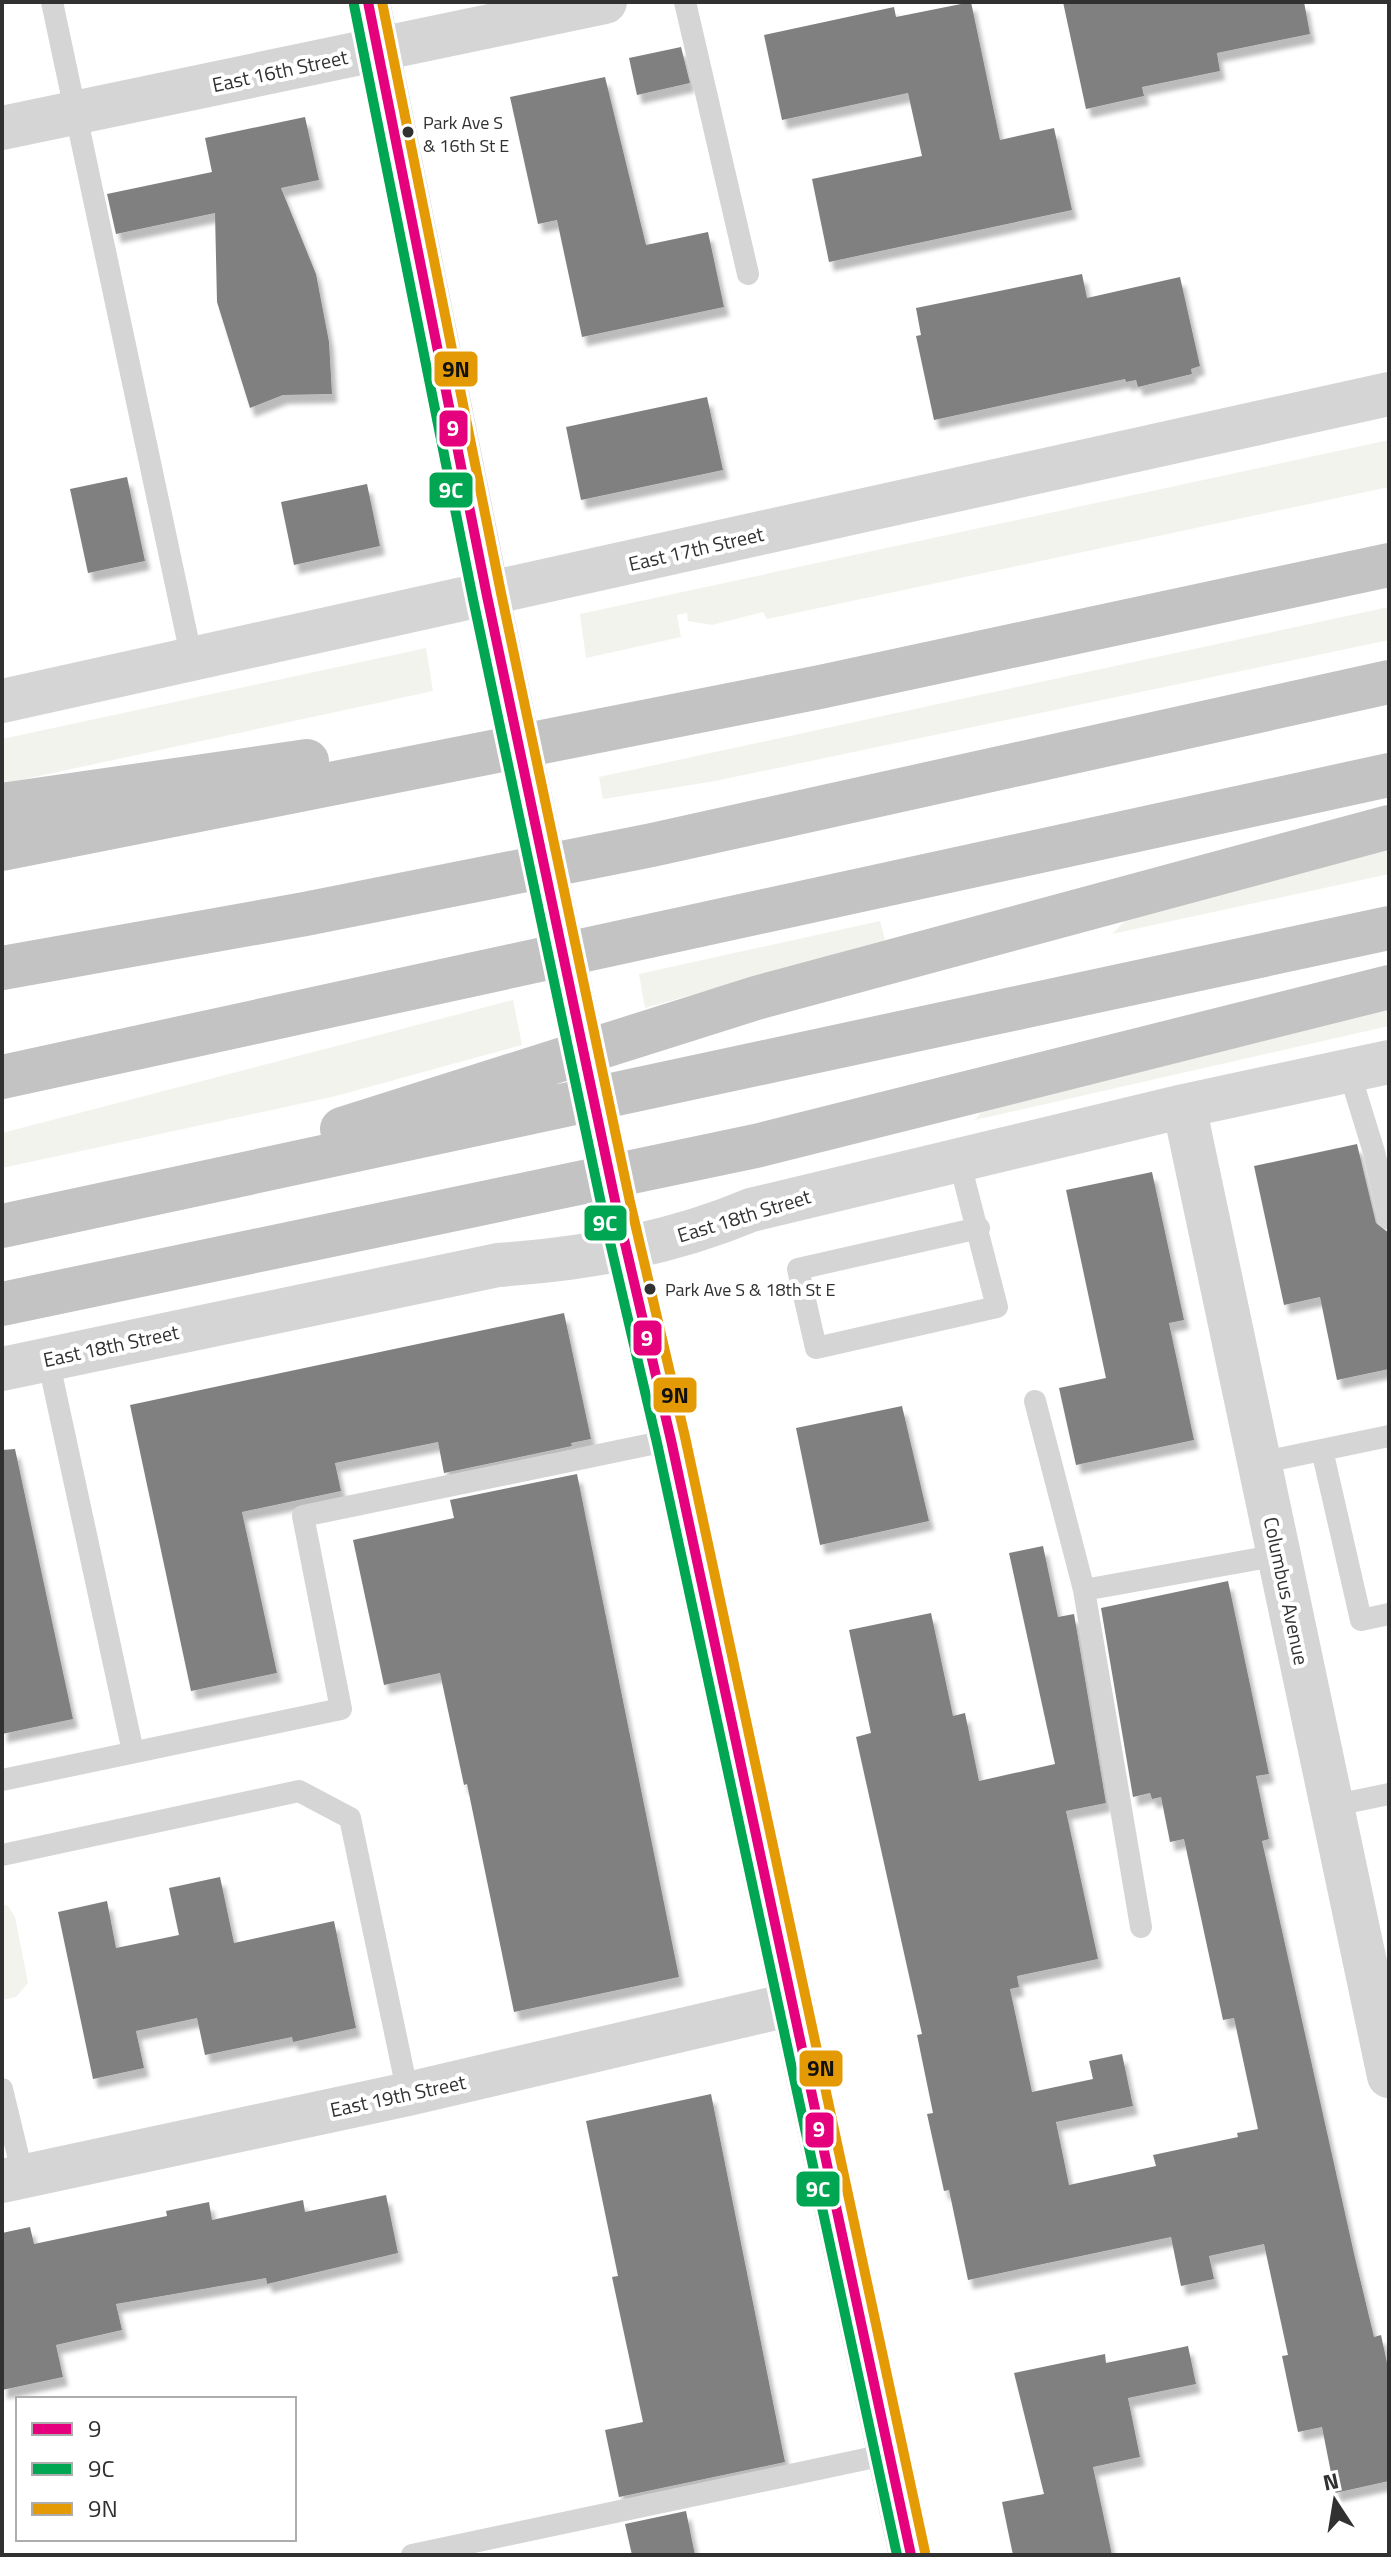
<svg xmlns="http://www.w3.org/2000/svg" width="1391" height="2557" viewBox="0 0 1391 2557" font-family="'Titillium Web',sans-serif">
	<style>
		.green { fill: #f1f3ec }
		.building { fill: #808080; filter: url(#shadow) }
		.lines { fill: none; stroke-linecap: round; stroke-linejoin: round }
		.service { stroke: #d5d5d5; stroke-width: 22 }
		.minor { stroke: #d5d5d5; stroke-width: 44 }
		.tertiary { stroke: #d5d5d5; stroke-width: 44 }
		.motorway { stroke: #c3c3c3; stroke-width: 44 }
		.tertiary-bridge { stroke: #d5d5d5; stroke-width: 44 }
		.bus-1-casing { stroke: #fff; stroke-width: 16 }
		.bus-2-casing { stroke: #fff; stroke-width: 16 }
		.bus-3-casing { stroke: #fff; stroke-width: 16 }
		.bus-1 { stroke: #e5007d; stroke-width: 10 }
		.bus-2 { stroke: #00a651; stroke-width: 10 }
		.bus-3 { stroke: #e39a05; stroke-width: 10 }
		.bus-dot { fill: #313131; stroke: #fff; stroke-width: 3 }
		.labels { text-anchor: middle; stroke-width: 8; stroke-linejoin: round; paint-order: stroke }
		.bus-label { font-size: 18px; fill: #313131; stroke: #fff; text-anchor: start }
		.street-label { font-size: 20px; fill: #313131; stroke: #fff }
		.line-badge { stroke: #fff; stroke-width: 3 }
		.badge-label { font-size: 22px; text-anchor: middle; font-weight: bold; fill: #fff }
		.pale-badge-label { font-size: 22px; text-anchor: middle; font-weight: bold; fill: #111 }
	</style>
	<defs>
		<filter id="shadow"><feDropShadow dx="5" dy="9" stdDeviation="2" flood-color="#0004"/></filter>
	</defs>
	<rect width="100%" height="100%" fill="#fff"/>
	<!-- green -->
	<path class="green" d="M 1389,440 L 1389,487 L 767,619 L 763,612 L 712,625 L 688,621 L 687,613 L 677,615 L 681,637 L 586,658 L 580,614 Z
		M 1389,607 L 1389,640 L 715,781 L 603,799 L 599,777 Z
		M 426,648 L 433,691 L 2,784 L 2,739 Z
		M 1389,844 L 1389,874 L 1112,934 L 1126,920 Z
		M 880,921 L 885,940 L 645,1008 L 639,974 Z
		M 1389,997 L 1389,1026 L 975,1120 L 986,1106 Z
		M 513,1000 L 522,1045 L 332,1097 L 2,1168 L 2,1133 Z
		M 2,1904 L 8,1906 L 15,1917 L 28,1983 L 16,1997 L 2,2000 Z"/>
	<!-- building -->
	<path class="building" d="M 971,2 L 1000,140 L 1054,128 L 1072,210 L 829,262 L 812,179 L 922,156 L 908,93 L 782,120 L 764,35 L 894,7 L 896,17 Z
		M 1063,2 L 1304,2 L 1310,34 L 1217,53 L 1220,71 L 1142,87 L 1144,96 L 1086,109 Z
		M 681,47 L 690,83 L 637,95 L 629,58 Z
		M 605,77 L 646,245 L 708,232 L 724,307 L 582,337 L 557,220 L 538,224 L 510,97 Z
		M 305,117 L 319,180 L 281,188 L 316,274 L 329,342 L 332,394 L 283,395 L 250,408 L 217,302 L 215,213 L 116,234 L 107,194 L 212,172 L 205,138 Z
		M 1082,274 L 1087,298 L 1180,277 L 1200,366 L 1191,369 L 1192,374 L 1138,387 L 1136,380 L 1126,382 L 1125,379 L 934,420 L 916,336 L 921,335 L 916,308 Z
		M 707,397 L 723,470 L 581,500 L 566,427 Z
		M 127,477 L 145,561 L 88,573 L 70,489 Z
		M 367,484 L 380,546 L 294,565 L 281,502 Z
		M 1357,1144 L 1376,1223 L 1389,1233 L 1389,1369 L 1337,1380 L 1320,1297 L 1284,1305 L 1254,1166 Z
		M 1152,1172 L 1184,1320 L 1169,1323 L 1194,1440 L 1076,1465 L 1059,1388 L 1106,1378 L 1066,1190 Z
		M 564,1313 L 591,1439 L 571,1443 L 572,1446 L 444,1473 L 438,1442 L 335,1463 L 341,1491 L 242,1512 L 277,1673 L 191,1691 L 130,1405 Z
		M 902,1406 L 929,1521 L 820,1545 L 796,1428 Z
		M 15,1449 L 73,1719 L 2,1734 L 2,1450 Z
		M 577,1474 L 679,1977 L 514,2012 L 467,1784 L 464,1785 L 440,1673 L 384,1685 L 353,1540 L 454,1518 L 450,1500 Z
		M 1043,1546 L 1058,1617 L 1074,1614 L 1106,1803 L 1066,1811 L 1098,1959 L 1017,1976 L 1019,1987 L 1010,1989 L 1032,2092 L 1093,2079 L 1089,2061 L 1122,2054 L 1133,2106 L 1056,2122 L 1069,2185 L 1156,2166 L 1153,2155 L 1238,2137 L 1237,2133 L 1258,2129 L 1234,2018 L 1223,2020 L 1184,1839 L 1170,1842 L 1161,1797 L 1152,1799 L 1150,1793 L 1133,1797 L 1101,1608 L 1228,1581 L 1269,1774 L 1256,1776 L 1269,1839 L 1262,1841 L 1355,2258 L 1374,2337 L 1381,2335 L 1389,2372 L 1389,2481 L 1335,2493 L 1322,2427 L 1298,2432 L 1282,2356 L 1288,2355 L 1264,2244 L 1209,2256 L 1214,2279 L 1181,2286 L 1171,2237 L 968,2280 L 949,2190 L 944,2191 L 927,2114 L 933,2113 L 917,2035 L 922,2034 L 856,1737 L 871,1733 L 849,1630 L 931,1613 L 953,1716 L 965,1713 L 979,1781 L 1055,1764 L 1009,1553 Z
		M 220,1877 L 234,1943 L 334,1921 L 356,2028 L 293,2042 L 292,2037 L 205,2055 L 197,2018 L 136,2031 L 144,2068 L 93,2079 L 58,1912 L 107,1901 L 116,1948 L 179,1935 L 169,1888 Z
		M 711,2094 L 785,2462 L 619,2497 L 605,2430 L 643,2422 L 612,2277 L 618,2276 L 586,2121 Z
		M 386,2195 L 398,2253 L 267,2284 L 266,2278 L 116,2304 L 122,2330 L 56,2345 L 63,2377 L 2,2390 L 2,2233 L 30,2227 L 34,2244 L 167,2216 L 166,2211 L 209,2202 L 212,2220 L 303,2200 L 305,2212 Z
		M 1188,2346 L 1196,2384 L 1128,2398 L 1140,2457 L 1093,2467 L 1112,2555 L 1013,2555 L 1002,2502 L 1044,2494 L 1014,2373 L 1105,2354 L 1106,2363 Z
		M 686,2511 L 695,2555 L 632,2555 L 625,2524 Z"/>
	<g class="lines">
		<!-- service -->
		<path class="service" d="M 52,2 L 192,660
			M 685,2 L 748,274
			M 1349,1071 L 1374,1152 L 1389,1219
			M 959,1160 L 997,1307 L 816,1348 L 798,1269 L 979,1228
			M 48,1359 L 133,1752
			M 1035,1401 L 1084,1590 L 1141,1927
			M 1322,1450 L 1361,1620 L 1389,1614
			M 1259,1463 L 1389,1436
			M 1084,1590 L 1279,1555
			M 2,1780 L 341,1709 L 303,1516 L 671,1440
			M 1331,1806 L 1389,1794
			M 2,1855 L 299,1791 L 350,1818 L 408,2094
			M 2,2089 L 23,2176
			M 412,2555 L 889,2454"/>
		<!-- minor -->
		<path class="minor" d="M 2,128 L 605,2
			M 2,701 L 1389,394
			M 1184,1106 L 1389,2076
			M 2,1369 L 498,1265 C 586,1259 670,1244 751,1210 L 1184,1106 L 1389,1062
			M 2,2181 L 408,2094 L 793,2004"/>
		<!-- tertiary -->
		<path class="tertiary" d="M 368,2 L 495,631
			M 616,1205 L 671,1440 L 911,2555"/>
		<!-- motorway -->
		<path class="motorway" d="M 2,805 L 307,761
			M 2,849 L 820,687 L 1389,565
			M 2,968 L 305,914 L 652,845 L 1389,682
			M 2,1077 L 1389,775
			M 342,1129 L 756,998 L 1389,827
			M 2,1226 L 1389,928
			M 2,1304 L 760,1145 L 1389,987"/>
		<!-- tertiary-bridge -->
		<path class="tertiary-bridge" d="M 495,631 L 616,1205"/>
		<!-- bus-1 casing -->
		<g class="bus-1-casing">
			<path id="bus-1" d="M 368,2 L 487,596 L 616,1205 L 671,1440 L 911,2555"/>
		</g>
		<!-- bus-2 casing -->
		<g class="bus-2-casing">
			<path id="bus-2" d="M 354,5 L 473,599 L 602,1208 L 657,1443 L 897,2555"/>
		</g>
		<!-- bus-3 casing -->
		<g class="bus-3-casing">
			<path id="bus-3" d="M 382,2 L 501,593 L 630,1202 L 685,1437 L 925,2552"/>
		</g>
		<!-- bus-1 -->
		<use href="#bus-1" class="bus-1"/>
		<!-- bus-2 -->
		<use href="#bus-2" class="bus-2"/>
		<!-- bus-3 -->
		<use href="#bus-3" class="bus-3"/>
	</g>
	<!-- markers -->
	<g class="bus-dot">
		<circle cx="408" cy="132" r="7"/>
		<circle cx="650" cy="1289" r="7"/>
	</g>
	<g class="labels">
		<!-- bus labels -->
		<g class="bus-label">
			<text x="423" y="129">Park Ave S<tspan x="423" dy="23">&amp; 16th St E</tspan></text>
			<text x="665" y="1296">Park Ave S &amp; 18th St E</text>
		</g>
		<!-- street labels -->
		<g class="street-label">
			<text transform="translate(280 71) rotate(-12)" y="7">East 16th Street</text>
			<text transform="translate(696 549) rotate(-13)" y="7">East 17th Street</text>
			<text transform="translate(744 1216) rotate(-17)" y="7">East 18th Street</text>
			<text transform="translate(111 1346) rotate(-12)" y="7">East 18th Street</text>
			<text transform="translate(1286 1591) rotate(78)" y="7">Columbus Avenue</text>
			<text transform="translate(398 2096) rotate(-12)" y="7">East 19th Street</text>
		</g>
	</g>
	<g class="line-badge">
		<rect x="433" y="350" width="46" height="38" rx="8" fill="#e39a05"/>
		<rect x="438" y="409" width="31" height="39" rx="8" fill="#e5007d"/>
		<rect x="428" y="471" width="46" height="38" rx="8" fill="#00a651"/>
		<rect x="583" y="1204" width="45" height="38" rx="8" fill="#00a651"/>
		<rect x="632" y="1319" width="31" height="38" rx="8" fill="#e5007d"/>
		<rect x="652" y="1376" width="46" height="38" rx="8" fill="#e39a05"/>
		<rect x="798" y="2049" width="46" height="39" rx="8" fill="#e39a05"/>
		<rect x="804" y="2111" width="31" height="38" rx="8" fill="#e5007d"/>
		<rect x="795" y="2170" width="46" height="38" rx="8" fill="#00a651"/>
	</g>
	<g class="badge-label">
		<text x="453" y="436">9</text>
		<text x="451" y="498">9C</text>
		<text x="605" y="1231">9C</text>
		<text x="647" y="1346">9</text>
		<text x="819" y="2137">9</text>
		<text x="818" y="2197">9C</text>
	</g>
	<g class="pale-badge-label">
		<text x="456" y="377">9N</text>
		<text x="675" y="1403">9N</text>
		<text x="821" y="2076">9N</text>
	</g>
	<!-- border -->
	<rect width="1391" height="2557" fill="none" stroke="#313131" stroke-width="8"/>
	<!-- legend -->
	<rect x="16" y="2397" width="280" height="144" fill="#ffffff" stroke="#adadad" stroke-width="2"/>
	<rect x="32" y="2423" width="40" height="12" fill="#e5007d" stroke="#adadad" stroke-width="2"/>
	<text x="88" y="2437" font-size="24" fill="#313131">9</text>
	<rect x="32" y="2463" width="40" height="12" fill="#00a651" stroke="#adadad" stroke-width="2"/>
	<text x="88" y="2477" font-size="24" fill="#313131">9C</text>
	<rect x="32" y="2503" width="40" height="12" fill="#e39a05" stroke="#adadad" stroke-width="2"/>
	<text x="88" y="2517" font-size="24" fill="#313131">9N</text>
	<!-- north arrow -->
	<g transform="translate(1335 2501) rotate(348)" stroke="#ffffff" stroke-width="6" paint-order="stroke">
	<path d="M0-6L14 30L0 20L-14 30Z" fill="#313131"/>
	<text y="-12" font-size="22" font-weight="bold" text-anchor="middle" fill="#313131">N</text>
	</g>
</svg>
